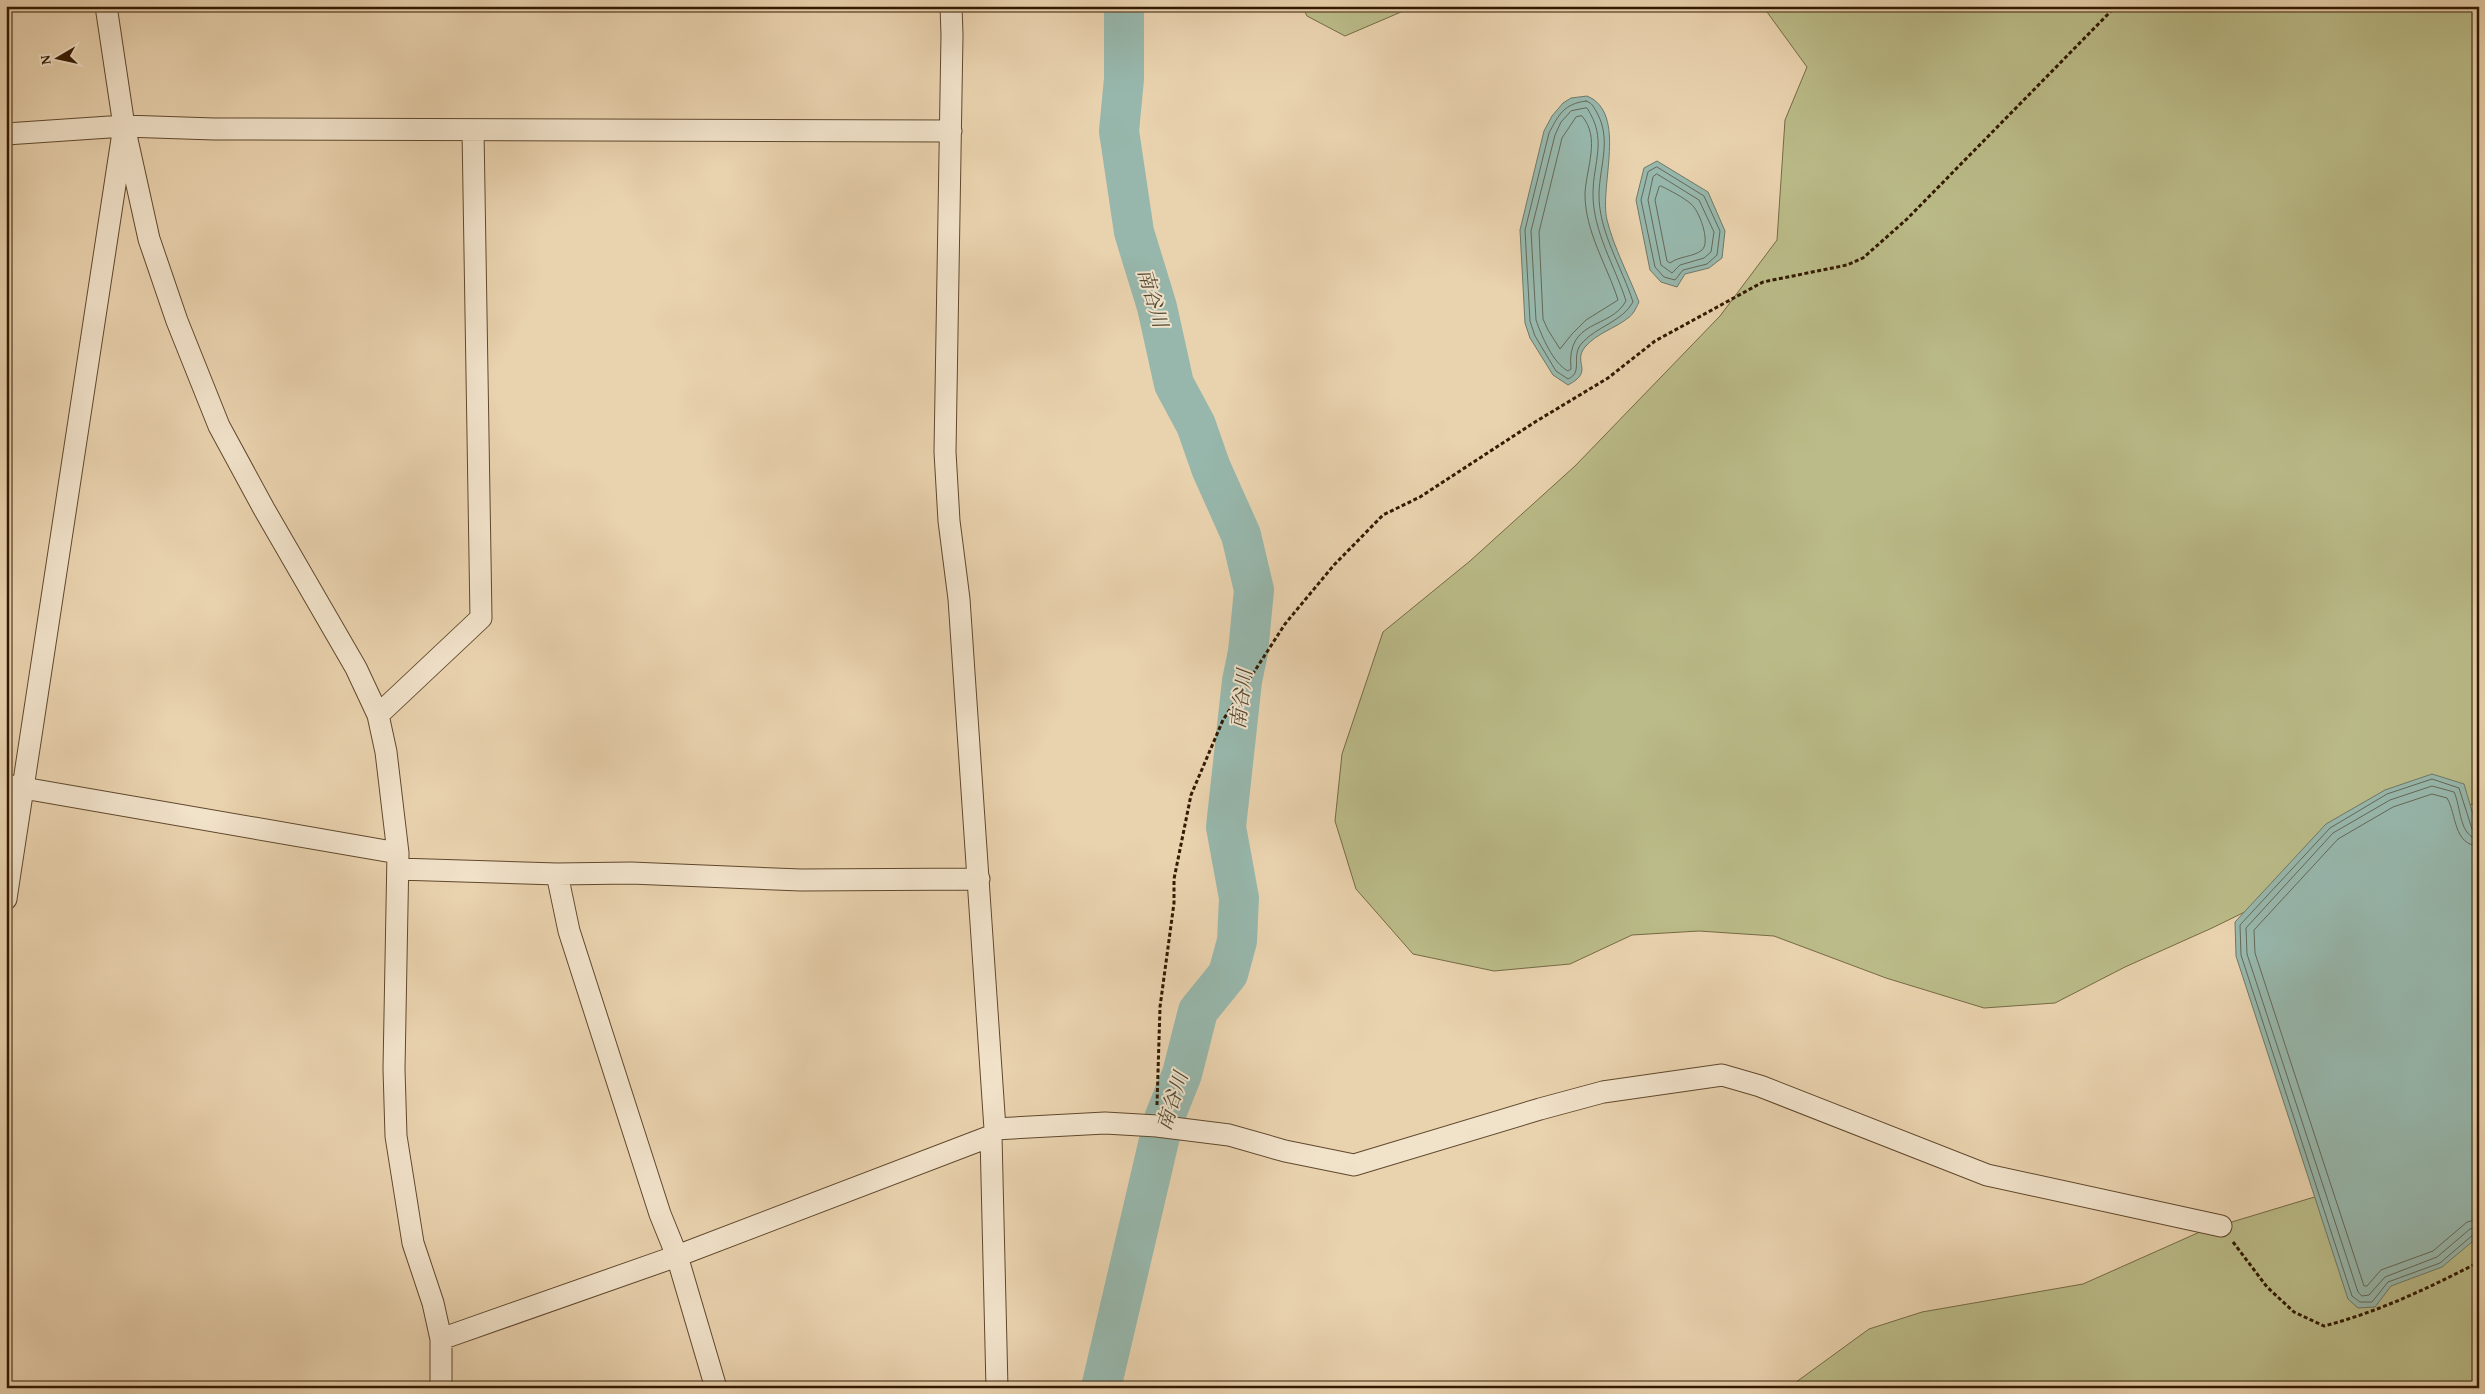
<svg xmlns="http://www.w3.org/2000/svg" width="2485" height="1394" viewBox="0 0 2485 1394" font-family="'Gentium Book Plus','Noto Serif JP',serif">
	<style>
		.green { fill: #babb88; stroke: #766a44 }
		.water { fill: #97b7ac; stroke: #6f7867 }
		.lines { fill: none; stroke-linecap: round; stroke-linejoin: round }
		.shore { stroke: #656856; stroke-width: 1 }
		.river { stroke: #97b7ac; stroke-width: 40 }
		.minor-casing { stroke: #60482c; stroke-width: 23 }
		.path { stroke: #331a00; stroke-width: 3; stroke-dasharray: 4 2.5; stroke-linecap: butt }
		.minor { stroke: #f1e2ca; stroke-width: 21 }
		.labels { text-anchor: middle; stroke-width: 4; stroke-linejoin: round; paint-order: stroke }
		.water-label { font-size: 20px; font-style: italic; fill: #514934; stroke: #f1e2ca }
	</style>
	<rect width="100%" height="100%" fill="#e9d2ae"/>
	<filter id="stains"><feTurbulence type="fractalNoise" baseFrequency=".004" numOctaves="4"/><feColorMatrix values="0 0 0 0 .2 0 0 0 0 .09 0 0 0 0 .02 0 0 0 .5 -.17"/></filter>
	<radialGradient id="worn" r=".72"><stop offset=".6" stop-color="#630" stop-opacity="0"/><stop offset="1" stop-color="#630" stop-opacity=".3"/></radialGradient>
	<!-- green -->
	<path class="green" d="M 1302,6 L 1415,6 L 1345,36 L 1307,16 Z
		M 1751,6 L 2479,6 L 2479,803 L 2462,806 L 2212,928 L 2125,967 L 2055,1003 L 1984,1008 L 1886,978 L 1774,936 L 1699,931 L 1632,935 L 1570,964 L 1494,971 L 1413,954 L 1356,889 L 1335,821 L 1342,754 L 1383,632 L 1470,561 L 1575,466 L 1720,316 L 1777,240 L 1785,120 L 1807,67 L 1767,12 Z
		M 2479,1134 L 2479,1388 L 1788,1388 L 1869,1329 L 1922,1312 L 2083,1284 L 2202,1231 L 2331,1192 Z"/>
	<!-- water -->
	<path class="water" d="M 1587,96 C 1628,113 1599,186 1607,220 C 1614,248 1629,276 1639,302 C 1636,308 1633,315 1628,318 C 1614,329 1597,333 1585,347 C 1572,363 1595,371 1568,385 L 1553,375 L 1530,338 L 1525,323 L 1520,230 L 1544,131 L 1552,116 L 1563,103 L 1571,98 Z
		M 1657,161 L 1708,192 L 1725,231 L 1722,258 L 1709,268 L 1685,274 L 1677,287 L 1661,282 L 1650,270 L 1636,200 L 1644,168 Z
		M 2432,774 L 2464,784 L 2479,835 L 2479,1236 L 2442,1267 L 2391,1286 L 2375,1307 L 2358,1308 L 2348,1299 L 2236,956 L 2235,922 L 2326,824 L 2385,790 Z"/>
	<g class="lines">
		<!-- shore -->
		<path class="shore" d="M 1586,101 C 1592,103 1593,106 1596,111 C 1612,138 1600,164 1599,193 C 1598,231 1622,267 1633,302 C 1622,322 1597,326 1582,343 C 1570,356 1584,372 1568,379 L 1556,371 L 1535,336 L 1530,321 L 1525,230 L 1549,133 C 1559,114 1564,104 1586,101 Z
			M 1587,108 C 1608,140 1593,161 1593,194 C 1593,232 1615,266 1626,301 C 1610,330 1566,318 1571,369 L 1568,371 C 1553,363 1542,337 1536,320 L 1531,231 L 1555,135 L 1561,122 L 1571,111 Z
			M 1582,116 C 1601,138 1586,168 1585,194 C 1585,232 1607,265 1618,300 L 1586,320 L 1572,334 L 1560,349 L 1548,330 L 1543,319 L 1539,232 L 1562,138 L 1576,117 Z
			M 1657,167 L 1704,196 L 1720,231 L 1717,255 L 1707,264 L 1683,270 L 1675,280 L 1664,277 L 1655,267 L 1641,200 L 1648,172 Z
			M 1657,174 L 1699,200 L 1714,232 L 1711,252 L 1704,258 L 1680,265 L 1672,273 L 1661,265 L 1648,200 L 1653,177 Z
			M 1661,186 C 1671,191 1683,197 1691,204 C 1699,210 1711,242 1702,250 C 1694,257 1679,256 1670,263 L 1667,261 L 1655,200 L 1659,187 Z
			M 2479,832 L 2472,829 L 2459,788 L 2432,779 L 2387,794 L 2330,828 L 2240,925 L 2241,955 L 2352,1296 L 2360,1302 L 2372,1302 L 2388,1282 L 2440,1263 L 2474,1234 L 2479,1233
			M 2479,839 C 2459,838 2461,806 2454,792 L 2432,786 L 2390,800 L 2333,833 L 2246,928 L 2247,954 L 2358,1292 L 2362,1296 L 2369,1295 L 2385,1277 L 2437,1257 L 2470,1229 L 2479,1226
			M 2479,846 C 2453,845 2457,815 2447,798 L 2432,794 L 2393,807 L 2338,839 L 2254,930 L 2255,953 L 2364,1286 L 2367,1286 L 2381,1270 L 2433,1251 L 2467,1222 L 2479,1219"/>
		<!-- river -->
		<path class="river" d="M 1101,1388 L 1164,1119 L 1182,1074 L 1198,1011 L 1228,974 L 1237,941 L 1239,898 L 1226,827 L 1242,681 L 1248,652 L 1254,590 L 1241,535 L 1211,468 L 1196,425 L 1174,384 L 1157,307 L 1134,232 L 1119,131 L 1124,79 L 1124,6"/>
		<!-- minor casing -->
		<g class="minor-casing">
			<path id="minor" d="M 106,6 L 124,126 L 149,239 L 177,321 L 219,426 L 264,509 L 356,668 L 378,715 L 386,752 L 398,853 L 394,1069 L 396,1136 L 413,1243 L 433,1303 L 441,1339 L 441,1388
				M 951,6 L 952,35 L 945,452 L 949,521 L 959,599 L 995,1129 L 1105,1123 L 1157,1126 L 1229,1135 L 1285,1151 L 1354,1165 L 1540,1109 L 1603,1092 L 1722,1075 L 1760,1086 L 1987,1175 L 2221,1226
				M 6,134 L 124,126 L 214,129 L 951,131
				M 378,715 L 481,618 L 473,130
				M 6,785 L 398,853
				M 398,869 L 557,874 L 631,873 L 801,880 L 979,879
				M 557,874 L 569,931 L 660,1214 L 677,1256 L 716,1388
				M 6,899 L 122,139
				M 441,1339 L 677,1256 L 991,1136 L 997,1388"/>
		</g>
		<!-- path -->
		<path class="path" d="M 1157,1105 L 1160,1007 L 1174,903 L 1174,879 L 1191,795 L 1223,720 L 1285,624 L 1334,565 L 1383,515 L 1420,497 L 1535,422 L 1608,378 L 1655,341 L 1763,282 L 1847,265 L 1863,258 L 1907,219 L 2116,6
			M 2233,1242 L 2267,1287 L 2294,1312 L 2324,1326 C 2378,1312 2429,1288 2479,1262"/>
		<!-- minor -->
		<use href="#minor" class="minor"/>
	</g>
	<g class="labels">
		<!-- water labels -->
		<g class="water-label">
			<text transform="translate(1153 298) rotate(74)" y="7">南谷川</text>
			<text transform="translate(1241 699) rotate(-83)" y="7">南谷川</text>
			<text transform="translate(1172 1101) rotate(-72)" y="7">南谷川</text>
		</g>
	</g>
	<!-- margin -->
	<rect width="2485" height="1394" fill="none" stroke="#e9d2ae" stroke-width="25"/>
	<rect x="8" y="8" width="2470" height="1379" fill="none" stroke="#331a00" stroke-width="2.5"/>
	<rect x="12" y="12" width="2460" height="1369" fill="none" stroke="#331a00"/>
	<!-- north arrow -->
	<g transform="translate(58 58) rotate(261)" stroke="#f1e2ca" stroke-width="4" paint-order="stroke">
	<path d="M0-4L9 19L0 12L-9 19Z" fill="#331a00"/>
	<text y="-8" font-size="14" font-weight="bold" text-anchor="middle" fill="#331a00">N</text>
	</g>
	<rect width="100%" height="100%" filter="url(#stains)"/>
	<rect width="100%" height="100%" fill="url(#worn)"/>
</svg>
